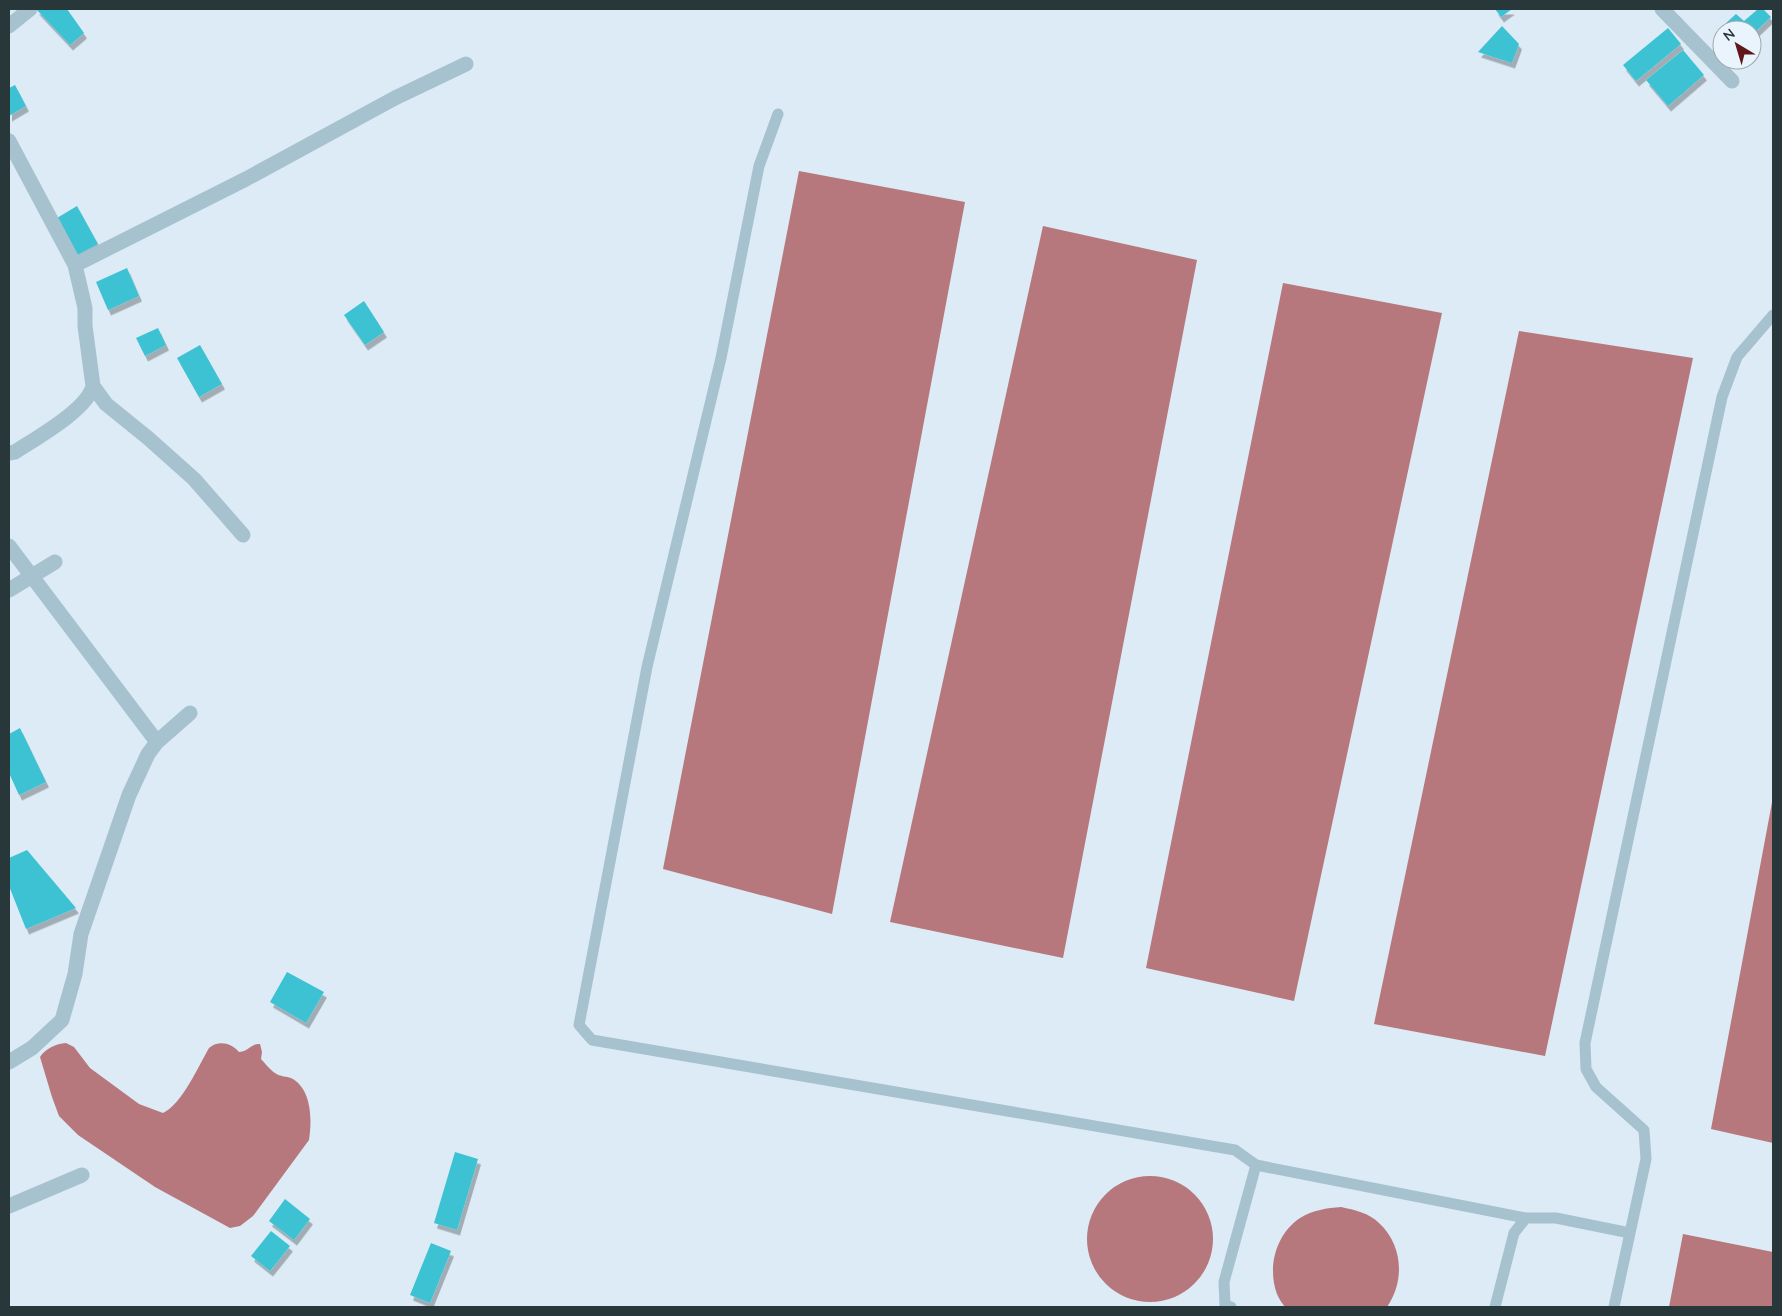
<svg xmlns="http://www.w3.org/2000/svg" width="1782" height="1316" viewBox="0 0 1782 1316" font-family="Quicksand,sans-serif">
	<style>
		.water { fill: #b6787d }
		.building { fill: #3cc2d4; filter: url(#shadow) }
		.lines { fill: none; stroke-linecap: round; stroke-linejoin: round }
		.lane { stroke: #a6c2cf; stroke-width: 11 }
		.street { stroke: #a6c2cf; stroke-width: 15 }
	</style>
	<defs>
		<filter id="shadow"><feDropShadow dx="3" dy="5.5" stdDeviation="0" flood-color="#0004"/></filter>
	</defs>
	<rect width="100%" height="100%" fill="#dcebf5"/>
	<!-- water -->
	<path class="water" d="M 799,171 L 965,202 L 832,914 L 663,869 Z
		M 1043,226 L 1197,260 L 1063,958 L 890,922 Z
		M 1283,283 L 1442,313 L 1294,1001 L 1146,968 Z
		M 1519,331 L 1693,358 L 1545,1056 L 1374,1024 Z
		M 1773,797 L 1773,1143 L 1711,1129 Z
		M 66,1043 L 74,1047 L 90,1068 L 139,1104 L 163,1113 C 182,1104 198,1067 209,1048 C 219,1040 231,1043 239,1052 C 250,1051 251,1043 260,1044 L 262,1052 L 261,1059 C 265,1063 270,1070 275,1073 C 280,1077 287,1076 293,1079 C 312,1091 312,1120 309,1140 L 253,1216 L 240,1226 L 230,1228 L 155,1187 L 78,1135 L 59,1116 L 52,1097 L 40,1057 C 46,1048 56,1044 66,1043 Z
		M1087 1239a63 63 0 1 1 126 0a63 63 0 1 1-126 0Z
		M 1341,1207 C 1355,1210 1369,1213 1379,1223 C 1403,1245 1405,1281 1387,1307 L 1285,1307 C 1282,1303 1279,1299 1277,1294 C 1267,1267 1276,1234 1300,1218 C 1313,1210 1327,1208 1341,1207 Z
		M 1683,1234 L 1773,1252 L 1773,1307 L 1669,1307 Z"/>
	<!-- building -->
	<path class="building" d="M 36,9 L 67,9 L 84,33 L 70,45 Z
		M 1495,9 L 1512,9 L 1501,17 Z
		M 1758,9 L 1763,9 L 1771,17 L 1754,33 L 1758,37 L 1752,43 L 1752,30 L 1732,30 L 1726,23 L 1736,14 L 1744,21 Z
		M 1502,26 L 1519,44 L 1512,63 L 1478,52 Z
		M 1668,28 L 1681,44 L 1636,81 L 1623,65 Z
		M 1683,50 L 1704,75 L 1668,106 L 1646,80 Z
		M 15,85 L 26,106 L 9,116 L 9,88 Z
		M 77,206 L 98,244 L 77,255 L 57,218 Z
		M 127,268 L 139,296 L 108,310 L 96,282 Z
		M 364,301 L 384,332 L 365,345 L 344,315 Z
		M 158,328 L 166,345 L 145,356 L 136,338 Z
		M 200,345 L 222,384 L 199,397 L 177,358 Z
		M 20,728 L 46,782 L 19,795 L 9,773 L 9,734 Z
		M 27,850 L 76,908 L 26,929 L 9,886 L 9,858 Z
		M 287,972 L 324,992 L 306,1023 L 270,1002 Z
		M 455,1152 L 478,1159 L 457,1230 L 434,1223 Z
		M 285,1199 L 310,1219 L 294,1240 L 269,1221 Z
		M 271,1231 L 290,1246 L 270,1271 L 251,1256 Z
		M 431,1243 L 451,1251 L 430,1303 L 410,1295 Z"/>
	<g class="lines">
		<!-- lane -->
		<path class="lane" d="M 778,114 L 759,166 L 721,358 L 647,667 L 579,1025 L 592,1040 L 1235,1150 L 1256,1165 L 1526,1218 L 1556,1218 L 1630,1233
			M 1231,1307 L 1225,1305 L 1224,1282 L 1256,1165
			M 1495,1307 L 1514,1233 L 1526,1218
			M 1614,1307 L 1646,1159 L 1644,1130 L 1596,1087 L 1586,1069 L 1585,1043 L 1722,397 L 1737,357 L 1773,315"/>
		<!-- street -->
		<path class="street" d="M 1662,9 L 1732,81
			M 9,26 L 30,9
			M 9,141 L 75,265 L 85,308 L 85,326 L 93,386 C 87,410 36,438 15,452 L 9,453
			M 75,265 L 246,179 L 395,98 L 466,64
			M 93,386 L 106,404 L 148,438 L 194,479 L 243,535
			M 9,546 L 157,742
			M 9,590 L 55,562
			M 9,1062 L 32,1048 L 62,1020 L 75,974 L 81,934 L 129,795 L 148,754 L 157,742 L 190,713
			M 9,1206 L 82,1175"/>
	</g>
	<!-- border -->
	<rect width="1782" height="1316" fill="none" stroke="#28373a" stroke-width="20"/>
	<!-- north arrow -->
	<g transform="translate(1737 45) rotate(322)"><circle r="24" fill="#eaf4fc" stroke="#9ca8ae"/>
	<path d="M0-4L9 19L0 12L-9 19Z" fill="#61181c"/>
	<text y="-8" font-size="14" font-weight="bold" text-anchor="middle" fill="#28373a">N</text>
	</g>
</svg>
